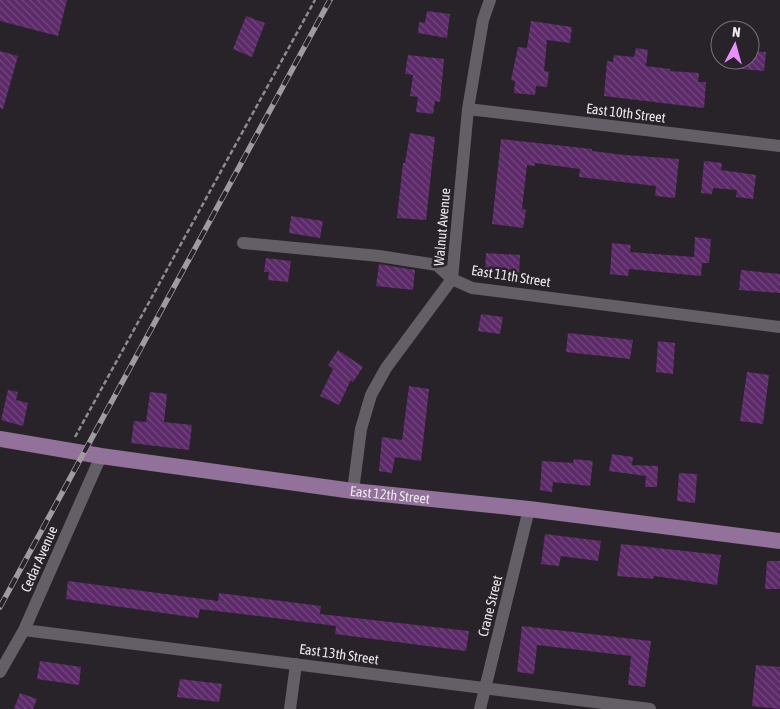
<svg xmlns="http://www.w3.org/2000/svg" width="780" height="709" viewBox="0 0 780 709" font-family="'Asap Condensed',sans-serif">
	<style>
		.building { fill: url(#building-back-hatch) }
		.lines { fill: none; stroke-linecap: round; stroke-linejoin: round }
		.path { stroke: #8e8a8f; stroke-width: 2.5; stroke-dasharray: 5 2.5; stroke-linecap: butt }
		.minor { stroke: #645e66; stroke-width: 12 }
		.major { stroke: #92719b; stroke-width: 16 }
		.rail-casing { stroke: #9f9ba0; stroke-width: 5.5 }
		.rail { stroke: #282329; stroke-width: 4; stroke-dasharray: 11; stroke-linecap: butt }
		.labels { text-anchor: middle; stroke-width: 5; stroke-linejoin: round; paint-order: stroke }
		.street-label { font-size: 14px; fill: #ebe8ec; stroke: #282329 }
	</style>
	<defs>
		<pattern id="building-back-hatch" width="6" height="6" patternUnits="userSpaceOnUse" patternTransform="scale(1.25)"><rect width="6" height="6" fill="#5c2969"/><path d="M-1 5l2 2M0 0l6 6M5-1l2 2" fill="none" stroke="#74487f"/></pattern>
	</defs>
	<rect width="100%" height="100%" fill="#282329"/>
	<!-- building -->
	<path class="building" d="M 0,0 L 67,0 L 58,36 L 0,21 Z
		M 427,11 L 450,14 L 447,38 L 418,33 L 419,22 L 425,23 Z
		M 246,16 L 265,23 L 252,57 L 233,49 Z
		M 531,21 L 572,27 L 570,43 L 547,40 L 544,71 L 549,72 L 547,87 L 536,86 L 535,95 L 514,93 L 515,81 L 511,80 L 518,47 L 527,48 Z
		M 636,48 L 648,50 L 646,66 L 670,69 L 670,71 L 699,73 L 698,82 L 706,82 L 704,108 L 604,96 L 607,61 L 613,62 L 614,55 L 634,57 Z
		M 0,51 L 18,56 L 3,109 L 0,108 Z
		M 750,51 L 766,52 L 764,71 L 729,68 L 730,60 L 750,60 Z
		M 408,55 L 444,59 L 440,102 L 435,101 L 433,114 L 416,112 L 418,97 L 410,96 L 413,75 L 405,74 Z
		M 410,133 L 435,137 L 426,220 L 397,218 L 403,163 L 405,163 Z
		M 501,139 L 592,149 L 592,151 L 624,155 L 679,159 L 675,198 L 655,196 L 656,186 L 579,177 L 580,169 L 535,163 L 535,166 L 527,165 L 522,209 L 526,210 L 523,228 L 492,224 Z
		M 704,161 L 722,163 L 721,170 L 756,175 L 753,199 L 736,197 L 737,190 L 713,188 L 712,194 L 701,193 Z
		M 291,216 L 323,221 L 320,238 L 289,233 Z
		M 695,237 L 711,239 L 709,263 L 702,263 L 701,276 L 629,269 L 628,276 L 610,274 L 612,243 L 631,245 L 630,252 L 694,257 Z
		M 486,253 L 520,255 L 519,275 L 485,273 Z
		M 266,258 L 291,261 L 288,282 L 268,280 L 269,272 L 264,272 Z
		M 379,264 L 415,270 L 413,290 L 376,286 Z
		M 741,270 L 780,274 L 780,293 L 739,290 Z
		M 481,314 L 503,317 L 500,334 L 478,331 Z
		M 568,333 L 633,340 L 630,359 L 566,352 Z
		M 658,341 L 675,343 L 673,374 L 656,372 Z
		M 338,350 L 363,367 L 353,382 L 351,380 L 339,405 L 320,396 L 333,369 L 328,365 Z
		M 747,372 L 769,375 L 763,424 L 740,421 Z
		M 409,386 L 429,389 L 421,461 L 395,457 L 392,473 L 379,471 L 382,437 L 402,440 Z
		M 8,390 L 18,392 L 16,400 L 28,403 L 23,426 L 1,420 Z
		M 150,392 L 167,394 L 164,422 L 192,425 L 189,450 L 131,443 L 134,421 L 146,422 Z
		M 612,454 L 633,457 L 632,465 L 658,466 L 657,487 L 645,487 L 646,476 L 609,471 Z
		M 574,459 L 593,461 L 590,486 L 553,482 L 552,492 L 540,490 L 542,461 L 573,463 Z
		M 679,473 L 697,474 L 695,503 L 677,501 Z
		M 545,534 L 601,541 L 598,561 L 561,556 L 559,566 L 541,564 Z
		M 621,544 L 721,555 L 717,585 L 654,576 L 653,579 L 617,576 Z
		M 767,561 L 780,561 L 780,589 L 765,589 Z
		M 68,581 L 218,601 L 219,593 L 321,606 L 320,614 L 469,631 L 466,651 L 335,634 L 336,626 L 259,616 L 200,609 L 198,618 L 66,599 Z
		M 522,626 L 651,641 L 645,687 L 628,685 L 631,656 L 537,645 L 534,674 L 517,672 Z
		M 40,661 L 81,667 L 79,685 L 37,679 Z
		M 756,665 L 780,667 L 780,709 L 752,706 Z
		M 180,679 L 222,684 L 219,702 L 177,697 Z
		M 20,693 L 37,699 L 33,709 L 14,709 Z"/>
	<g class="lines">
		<!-- path -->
		<path class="path" d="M 75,437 L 315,0"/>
		<!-- minor -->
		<path class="minor" d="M 468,109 L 780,146
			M 243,243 L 379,256 L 437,265 L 452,279 L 472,288 L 780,327
			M 353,491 L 361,429 L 371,395 L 386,368 L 452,279 L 468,109 L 483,20 L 490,0
			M 24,630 L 650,709
			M 0,672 L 24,630 L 101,456
			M 290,709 L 296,664
			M 480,709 L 529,509"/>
		<!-- major -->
		<path class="major" id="s1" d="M 0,439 L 101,456 L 353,491 L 529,509 L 780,541"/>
		<!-- rail casing -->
		<g class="rail-casing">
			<path id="rail" d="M 0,607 L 330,0"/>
		</g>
		<!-- rail -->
		<use href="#rail" class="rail"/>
	</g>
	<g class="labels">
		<!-- street labels -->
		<g class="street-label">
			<text transform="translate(626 113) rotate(7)" y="5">East 10th Street</text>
			<text transform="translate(442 227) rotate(-85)" y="5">Walnut Avenue</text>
			<text transform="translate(511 276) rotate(9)" y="5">East 11th Street</text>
			<text dy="5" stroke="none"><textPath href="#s1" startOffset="394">East 12th Street</textPath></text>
			<text transform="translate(39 559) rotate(-66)" y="5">Cedar Avenue</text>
			<text transform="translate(490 606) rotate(-76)" y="5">Crane Street</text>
			<text transform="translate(339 654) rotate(8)" y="5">East 13th Street</text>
		</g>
	</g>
	<!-- north arrow -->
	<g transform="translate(735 45) rotate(6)"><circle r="24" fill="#282329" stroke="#767277"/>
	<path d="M0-4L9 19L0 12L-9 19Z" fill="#e88eff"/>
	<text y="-8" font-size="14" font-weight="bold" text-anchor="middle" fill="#ebe8ec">N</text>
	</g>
</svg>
